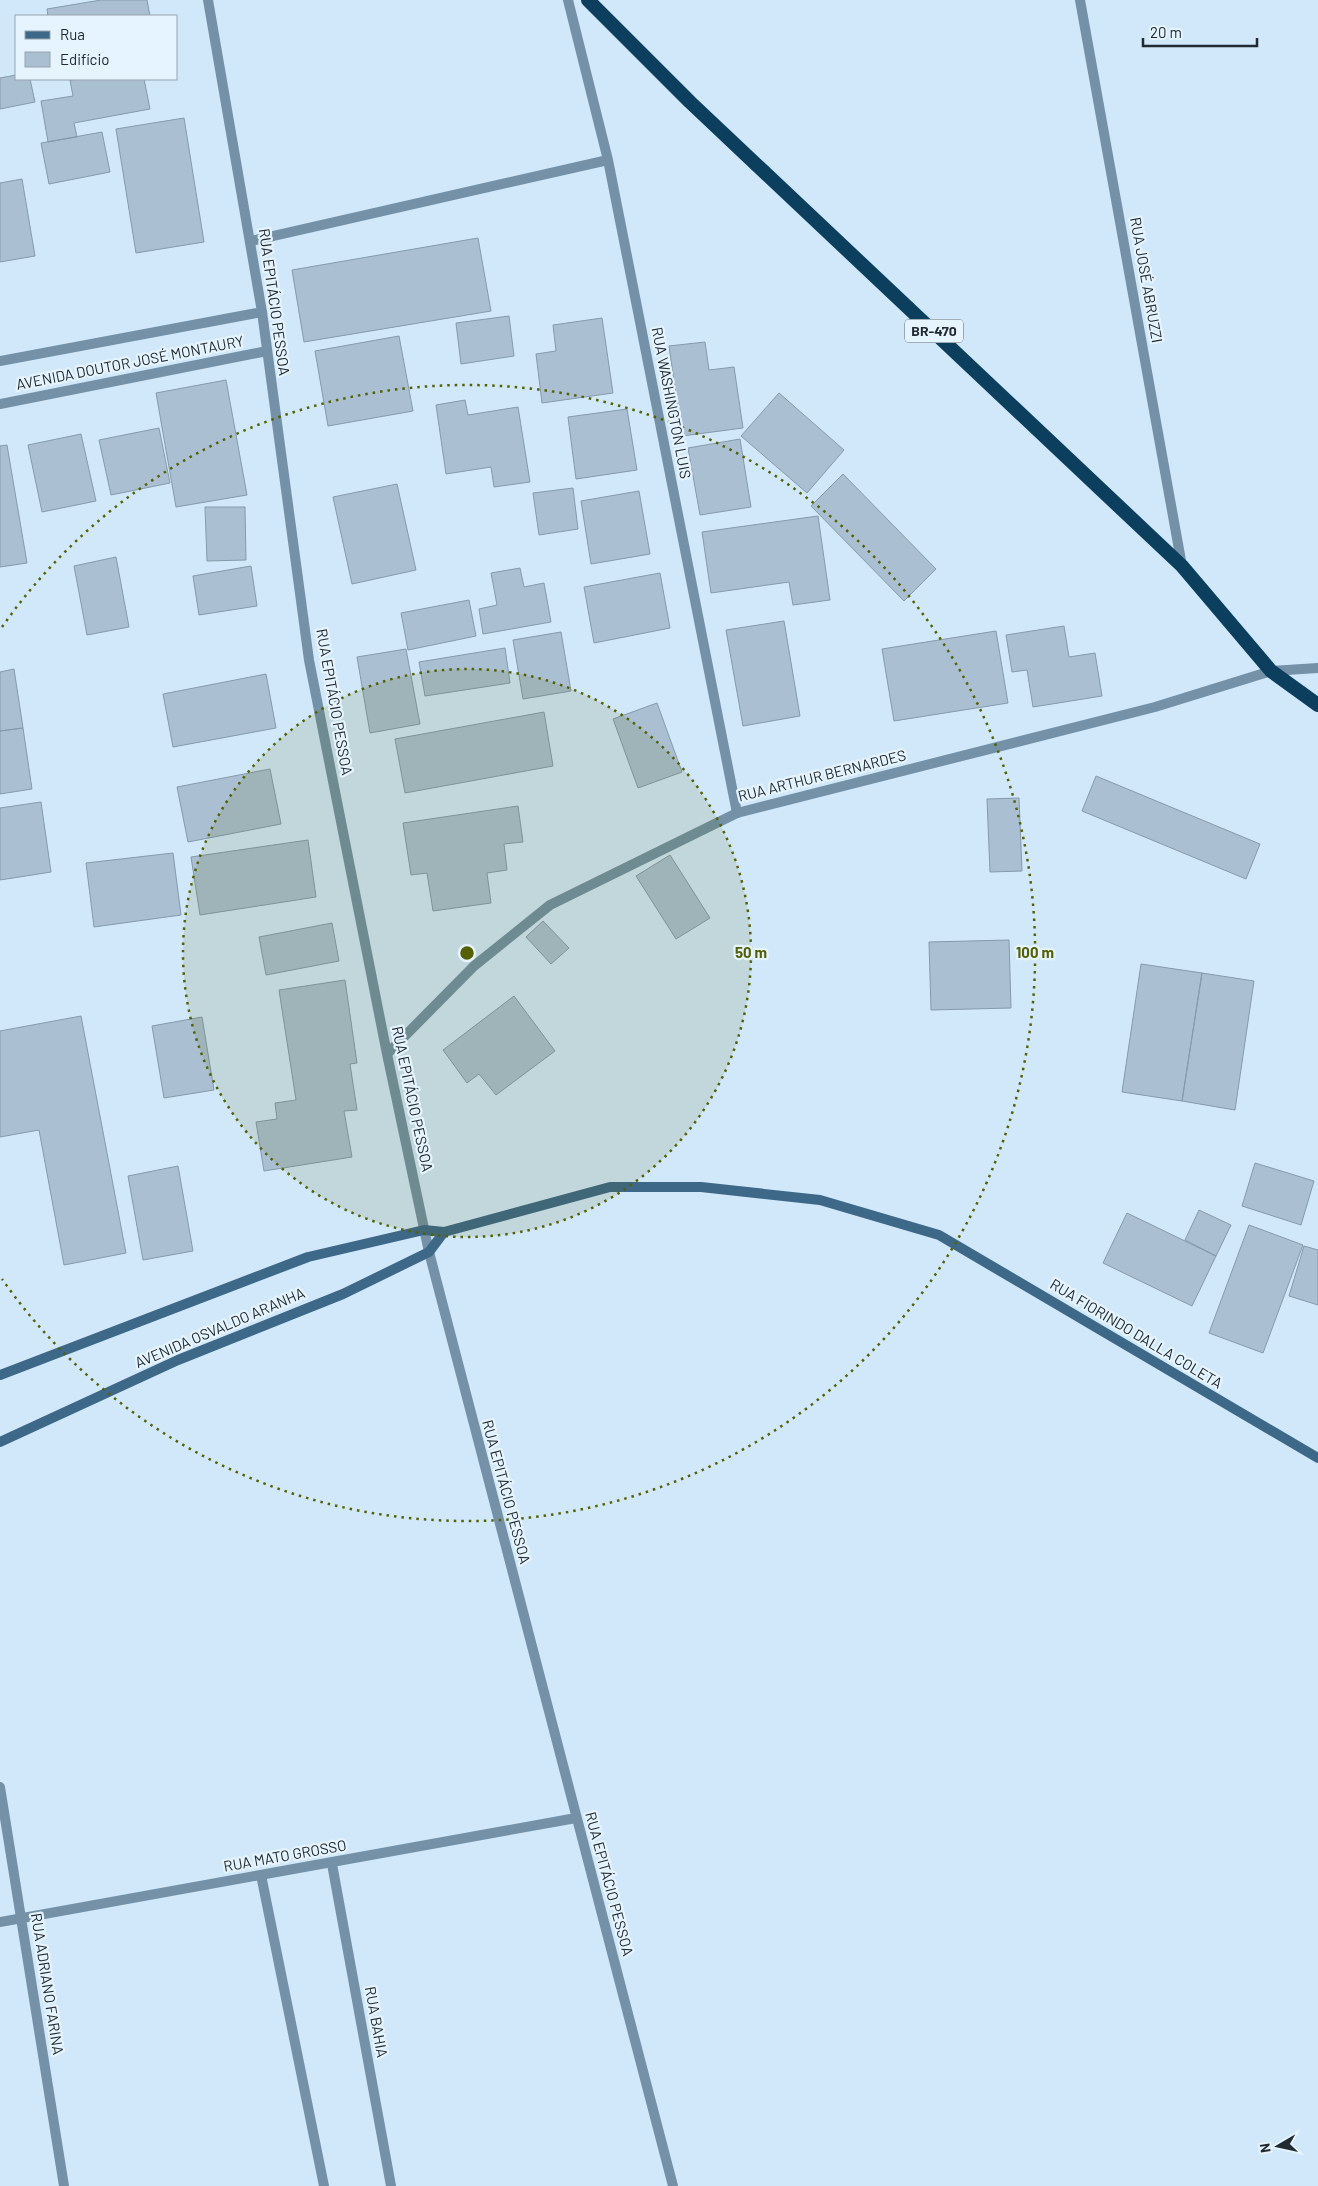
<svg xmlns="http://www.w3.org/2000/svg" width="1318" height="2186" viewBox="0 0 1318 2186" font-family="Barlow,sans-serif">
	<style>
		.building { fill: #aac0d2; stroke: #859aab }
		.lines { fill: none; stroke-linecap: round; stroke-linejoin: round }
		.minor { stroke: #7491a7; stroke-width: 10 }
		.tertiary { stroke: #7491a7; stroke-width: 10 }
		.secondary { stroke: #3d6888; stroke-width: 10 }
		.trunk { stroke: #0c3e5e; stroke-width: 14 }
		.ring { fill: none; stroke: #556000; stroke-width: 2.5; stroke-dasharray: 2.5 5 }
		.labels { text-anchor: middle; stroke-width: 4.5; stroke-linejoin: round; paint-order: stroke }
		.shield { fill: #e6f4ff; stroke: #5c676f; stroke-width: 1 }
		.shield-label { font-size: 14px; font-weight: bold; fill: #212a31 }
		.street-label { font-size: 15px; fill: #212a31; stroke: #e6f4ff }
		.centre { fill: #556000; stroke: #e6f4ff; stroke-width: 2.5 }
		.ring-label { font-size: 15px; text-anchor: middle; font-weight: bold; fill: #556000; stroke: #e6f4ff; stroke-width: 4.5; stroke-linejoin: round; paint-order: stroke }
	</style>
	<rect width="100%" height="100%" fill="#d1e8fa"/>
	<!-- building -->
	<path class="building" d="M 101,0 L 147,0 L 150,16 L 48,16 L 47,9 Z
		M 16,75 L 16,79 L 30,79 L 35,102 L 0,109 L 0,78 Z
		M 79,79 L 144,79 L 150,109 L 74,123 L 77,137 L 48,142 L 41,101 L 73,96 L 70,80 Z
		M 184,118 L 204,242 L 136,253 L 116,129 Z
		M 102,132 L 110,172 L 49,184 L 41,143 Z
		M 22,179 L 35,256 L 0,262 L 0,183 Z
		M 478,238 L 491,311 L 304,342 L 292,270 Z
		M 509,316 L 514,356 L 461,364 L 456,323 Z
		M 602,318 L 613,393 L 542,403 L 536,354 L 556,351 L 553,325 Z
		M 399,336 L 413,411 L 328,426 L 315,351 Z
		M 705,342 L 709,370 L 734,367 L 743,428 L 682,436 L 669,346 Z
		M 226,380 L 247,495 L 176,507 L 156,393 Z
		M 779,393 L 844,450 L 807,493 L 741,436 Z
		M 465,400 L 468,415 L 518,407 L 530,482 L 494,487 L 491,467 L 446,474 L 436,405 Z
		M 627,409 L 637,470 L 576,479 L 568,417 Z
		M 159,428 L 170,483 L 111,495 L 99,440 Z
		M 81,434 L 96,501 L 42,512 L 28,445 Z
		M 740,439 L 751,507 L 700,515 L 688,448 Z
		M 7,445 L 27,563 L 0,567 L 0,446 Z
		M 843,474 L 936,569 L 904,601 L 811,506 Z
		M 397,484 L 416,570 L 352,584 L 333,497 Z
		M 573,488 L 578,529 L 539,535 L 533,493 Z
		M 639,491 L 650,554 L 591,564 L 581,501 Z
		M 205,507 L 245,507 L 246,560 L 207,561 Z
		M 818,516 L 830,600 L 793,605 L 789,582 L 711,593 L 702,532 Z
		M 116,557 L 129,627 L 87,635 L 74,566 Z
		M 251,566 L 257,606 L 199,615 L 193,576 Z
		M 520,568 L 524,587 L 544,583 L 551,622 L 483,634 L 479,609 L 497,605 L 491,573 Z
		M 660,573 L 670,628 L 594,643 L 584,587 Z
		M 469,600 L 476,636 L 408,650 L 401,613 Z
		M 784,621 L 800,716 L 743,726 L 726,630 Z
		M 1064,626 L 1069,657 L 1095,653 L 1102,696 L 1033,707 L 1027,670 L 1012,672 L 1006,635 Z
		M 996,631 L 1008,703 L 894,721 L 882,649 Z
		M 561,632 L 571,691 L 523,699 L 513,640 Z
		M 505,648 L 510,683 L 425,696 L 419,662 Z
		M 406,649 L 420,724 L 370,733 L 357,657 Z
		M 14,669 L 23,728 L 0,731 L 0,672 Z
		M 266,674 L 276,728 L 173,747 L 163,694 Z
		M 657,703 L 682,772 L 638,788 L 613,719 Z
		M 544,712 L 553,766 L 405,793 L 395,739 Z
		M 23,728 L 32,789 L 0,794 L 0,731 Z
		M 270,769 L 281,824 L 188,842 L 177,787 Z
		M 1096,776 L 1260,844 L 1246,879 L 1082,811 Z
		M 1019,798 L 1022,871 L 990,872 L 987,799 Z
		M 41,802 L 51,872 L 0,880 L 0,808 Z
		M 518,806 L 523,842 L 504,844 L 507,870 L 487,873 L 491,903 L 433,911 L 427,873 L 411,875 L 403,823 Z
		M 308,840 L 316,897 L 200,915 L 191,857 Z
		M 173,853 L 181,915 L 94,927 L 86,863 Z
		M 670,855 L 710,918 L 676,939 L 636,876 Z
		M 543,921 L 569,948 L 551,964 L 526,937 Z
		M 332,923 L 339,961 L 266,975 L 259,937 Z
		M 1009,940 L 1011,1008 L 931,1010 L 929,942 Z
		M 1141,964 L 1202,973 L 1182,1101 L 1122,1092 Z
		M 1202,973 L 1254,981 L 1235,1110 L 1182,1101 Z
		M 345,980 L 357,1063 L 350,1064 L 357,1110 L 344,1111 L 352,1157 L 264,1171 L 256,1122 L 277,1119 L 275,1103 L 296,1100 L 279,990 Z
		M 514,996 L 555,1051 L 496,1095 L 479,1074 L 467,1083 L 443,1050 Z
		M 81,1016 L 126,1253 L 64,1265 L 39,1130 L 0,1137 L 0,1031 Z
		M 202,1017 L 214,1090 L 164,1098 L 152,1026 Z
		M 1255,1163 L 1314,1181 L 1301,1225 L 1242,1206 Z
		M 178,1166 L 193,1251 L 143,1260 L 128,1176 Z
		M 1199,1210 L 1231,1225 L 1216,1256 L 1185,1240 Z
		M 1127,1213 L 1216,1256 L 1192,1306 L 1103,1263 Z
		M 1249,1225 L 1303,1245 L 1263,1353 L 1209,1333 Z
		M 1304,1246 L 1318,1250 L 1318,1305 L 1289,1296 Z"/>
	<g class="lines">
		<!-- minor -->
		<path class="minor" d="M 568,0 L 608,160 L 737,813
			M 1080,0 L 1182,566
			M 251,241 L 608,160
			M 429,1252 L 673,2186
			M 0,1787 L 64,2186
			M 332,1864 L 391,2186
			M 261,1875 L 324,2186
			M 0,1922 L 576,1818"/>
		<!-- tertiary -->
		<path class="tertiary" d="M 208,0 L 262,312 L 309,660 L 387,1054 L 429,1252
			M 0,361 L 262,312
			M 0,404 L 267,351
			M 387,1054 L 474,966 L 550,905 L 737,813 L 1155,707 L 1271,671 L 1318,668"/>
		<!-- secondary -->
		<path class="secondary" d="M 0,1375 L 308,1257 L 424,1230 L 444,1232 L 610,1187 L 701,1187 L 820,1200 L 939,1235 L 1318,1458
			M 0,1442 L 178,1360 L 343,1294 L 429,1252 L 444,1232"/>
		<!-- trunk -->
		<path class="trunk" d="M 588,0 L 690,102 L 1182,566 L 1271,671 L 1318,705"/>
	</g>
	<!-- distance rings -->
	<circle cx="467" cy="953" r="284" fill="#556000" fill-opacity=".12"/>
	<g class="ring">
		<circle cx="467" cy="953" r="284"/>
		<path d="M2 627A568 568 0 1 1 2 1279"/>
	</g>
	<g class="labels">
		<!-- shield labels -->
		<rect class="shield" x="905" y="319.5" width="58" height="23" rx="4"/>
		<g class="shield-label">
			<text x="934" y="336">BR-470</text>
		</g>
		<!-- street labels -->
		<g class="street-label">
			<text transform="translate(1146 280) rotate(80)" y="5">RUA JOSÉ ABRUZZI</text>
			<text transform="translate(274 302) rotate(82)" y="5">RUA EPITÁCIO PESSOA</text>
			<text transform="translate(130 363) rotate(-11)" y="5">AVENIDA DOUTOR JOSÉ MONTAURY</text>
			<text transform="translate(671 403) rotate(79)" y="5">RUA WASHINGTON LUIS</text>
			<text transform="translate(334 702) rotate(80)" y="5">RUA EPITÁCIO PESSOA</text>
			<text transform="translate(822 776) rotate(-14)" y="5">RUA ARTHUR BERNARDES</text>
			<text transform="translate(412 1099) rotate(78)" y="5">RUA EPITÁCIO PESSOA</text>
			<text transform="translate(220 1328) rotate(-23)" y="5">AVENIDA OSVALDO ARANHA</text>
			<text transform="translate(1136 1334) rotate(31)" y="5">RUA FIORINDO DALLA COLETA</text>
			<text transform="translate(506 1492) rotate(75)" y="5">RUA EPITÁCIO PESSOA</text>
			<text transform="translate(285 1856) rotate(-10)" y="5">RUA MATO GROSSO</text>
			<text transform="translate(609 1884) rotate(75)" y="5">RUA EPITÁCIO PESSOA</text>
			<text transform="translate(47 1984) rotate(81)" y="5">RUA ADRIANO FARINA</text>
			<text transform="translate(376 2022) rotate(80)" y="5">RUA BAHIA</text>
		</g>
	</g>
	<circle cx="467" cy="953" r="8" class="centre"/>
	<g class="ring-label">
		<text x="751" y="958">50 m</text>
		<text x="1035" y="958">100 m</text>
	</g>
	<!-- legend -->
	<rect x="15" y="15" width="162" height="65" fill="#e6f4ff" stroke="#97a3ad"/>
	<rect x="25" y="31" width="25" height="8" fill="#3d6888" stroke="#97a3ad"/>
	<text x="60" y="40" font-size="15" fill="#212a31">Rua</text>
	<rect x="25" y="52" width="25" height="15" fill="#aac0d2" stroke="#97a3ad"/>
	<text x="60" y="65" font-size="15" fill="#212a31">Edifício</text>
	<!-- north arrow -->
	<g transform="translate(1278 2146) rotate(261)" stroke="#e6f4ff" stroke-width="4" paint-order="stroke">
	<path d="M0-4L9 19L0 12L-9 19Z" fill="#212a31"/>
	<text y="-8" font-size="14" font-weight="bold" text-anchor="middle" fill="#212a31">N</text>
	</g>
	<!-- scale -->
	<path d="M1143 38v8h114v-8" fill="none" stroke="#212a31" stroke-width="2.5"/>
	<text x="1150" y="38" font-size="15" fill="#212a31" stroke="#e6f4ff" stroke-width="4" paint-order="stroke">20 m</text>
</svg>
